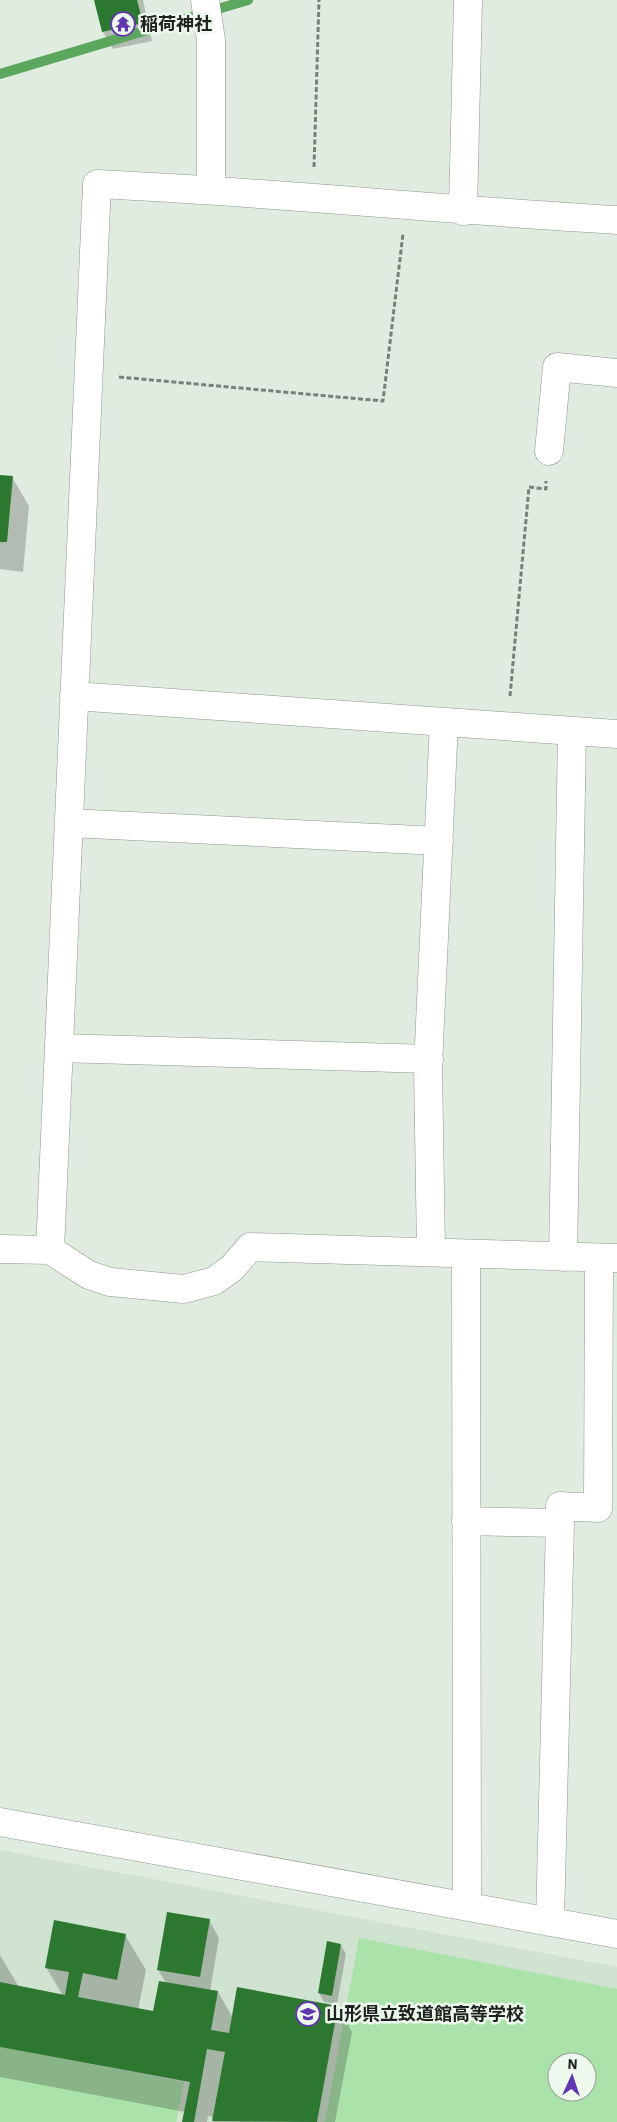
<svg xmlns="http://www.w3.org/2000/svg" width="617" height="2122" viewBox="0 0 617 2122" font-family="'IBM Plex Sans','Noto Sans JP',sans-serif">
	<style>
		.built { fill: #d0e2d0; fill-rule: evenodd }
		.green { fill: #aae2aa; fill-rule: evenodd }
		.shadow { fill: #0003 }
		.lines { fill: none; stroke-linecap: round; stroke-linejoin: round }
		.stream { stroke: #5ca75e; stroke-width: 10 }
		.building { fill: #2c7831 }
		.minor-casing { stroke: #8e988d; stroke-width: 29 }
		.path { stroke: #788078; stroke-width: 3; stroke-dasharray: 5 2.5; stroke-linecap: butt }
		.minor { stroke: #fff; stroke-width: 28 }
		.labels { text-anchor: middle; stroke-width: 5; stroke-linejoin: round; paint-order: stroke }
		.poi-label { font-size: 18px; font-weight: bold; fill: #1e221e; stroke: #edf9ed; text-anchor: start }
	</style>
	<rect width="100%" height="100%" fill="#e0ecdf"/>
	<!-- built -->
	<path class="built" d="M 0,1850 L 617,1967 L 617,2122 L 0,2122 ZM 557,2062 L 587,2062 L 587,2092 L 557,2092 Z"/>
	<!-- green -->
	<path class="green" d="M 359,1938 L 617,1989 L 617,2122 L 325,2122 ZM 557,2062 L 587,2062 L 587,2092 L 557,2092 Z
		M 0,2047 L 184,2082 L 176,2122 L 0,2122 Z"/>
	<!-- shadow -->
	<path class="shadow" d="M 95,0 L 143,0 L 152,41 L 113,49 L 103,32 Z
		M 0,476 L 12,477 L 29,506 L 23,572 L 0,569 Z
		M 209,1920 L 219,1938 L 210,1991 L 218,1992 L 233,2018 L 338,2007 L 352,2032 L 335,2122 L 214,2122 L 214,2117 L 208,2116 L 207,2122 L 183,2122 L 185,2112 L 0,2077 L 0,1955 L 19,1987 L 63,1996 L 46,1967 L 125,1935 L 146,1970 L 138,2010 L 154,2013 L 166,1983 L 158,1970 Z
		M 341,1945 L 346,1954 L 337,2004 L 324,2002 L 319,1993 Z"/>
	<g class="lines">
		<!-- stream -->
		<path class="stream" d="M 0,74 L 248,0"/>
	</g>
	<!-- building -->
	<path class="building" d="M 94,0 L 137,0 L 143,23 L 102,32 Z
		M 0,475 L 13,476 L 7,542 L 0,542 Z
		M 167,1912 L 210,1919 L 200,1977 L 157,1970 Z
		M 54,1920 L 126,1934 L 117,1980 L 83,1973 L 78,1997 L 153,2011 L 159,1981 L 218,1991 L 211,2030 L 229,2033 L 237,1987 L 338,2006 L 317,2122 L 212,2121 L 225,2052 L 207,2049 L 194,2122 L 182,2122 L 190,2082 L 0,2047 L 0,1982 L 65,1995 L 69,1972 L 45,1968 Z
		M 327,1941 L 341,1944 L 332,1996 L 318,1993 Z"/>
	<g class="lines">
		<!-- minor casing -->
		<g class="minor-casing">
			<path id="minor" d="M 205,0 L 211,40 L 211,189
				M 463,211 L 468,0
				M 549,451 L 557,367 L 617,373
				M 74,696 L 617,734
				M 69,823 L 439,841
				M 59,1048 L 429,1059
				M 0,1249 L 50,1250 L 89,1275 L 110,1282 L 184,1289 L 214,1281 L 232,1268 L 250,1247 L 617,1258
				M 50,1250 L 97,184 C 271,192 444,210 617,220
				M 431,1251 L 428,1066 L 444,722
				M 466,1254 L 467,1906
				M 563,1257 L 572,731
				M 466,1521 L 560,1523 L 560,1506 L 598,1508 L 599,1258
				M 0,1822 L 617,1934
				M 550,1922 L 560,1523"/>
		</g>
		<!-- path -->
		<path class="path" d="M 314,167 L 319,0
			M 119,377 L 383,401 L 403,234
			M 510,696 L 529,487 L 546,489 L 546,481"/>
		<!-- minor -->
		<use href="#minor" class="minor"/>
	</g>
	<!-- icons -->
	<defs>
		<g id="temple-ring" transform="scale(1.25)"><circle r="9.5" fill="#edf9ed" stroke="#6136ae" stroke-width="1.5"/><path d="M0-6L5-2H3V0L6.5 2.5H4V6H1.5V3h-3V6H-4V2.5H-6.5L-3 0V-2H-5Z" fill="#6136ae"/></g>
		<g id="school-ring" transform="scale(1.25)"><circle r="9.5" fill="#edf9ed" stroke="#6136ae" stroke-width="1.5"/><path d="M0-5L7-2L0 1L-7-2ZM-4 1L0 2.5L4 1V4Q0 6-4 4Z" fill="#6136ae"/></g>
	</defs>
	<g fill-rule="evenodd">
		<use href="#temple-ring" x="123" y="24"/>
		<use href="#school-ring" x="308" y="2014"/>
	</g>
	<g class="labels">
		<!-- poi labels -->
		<g class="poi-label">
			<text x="140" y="30">稲荷神社</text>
			<text x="326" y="2020">山形県立致道館高等学校</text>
		</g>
	</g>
	<!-- north arrow -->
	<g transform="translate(572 2077) rotate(3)"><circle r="24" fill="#edf9ed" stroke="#9aa39a"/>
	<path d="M0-4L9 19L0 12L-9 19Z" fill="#6136ae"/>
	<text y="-8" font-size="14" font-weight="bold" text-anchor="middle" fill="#1e221e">N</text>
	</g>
</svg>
